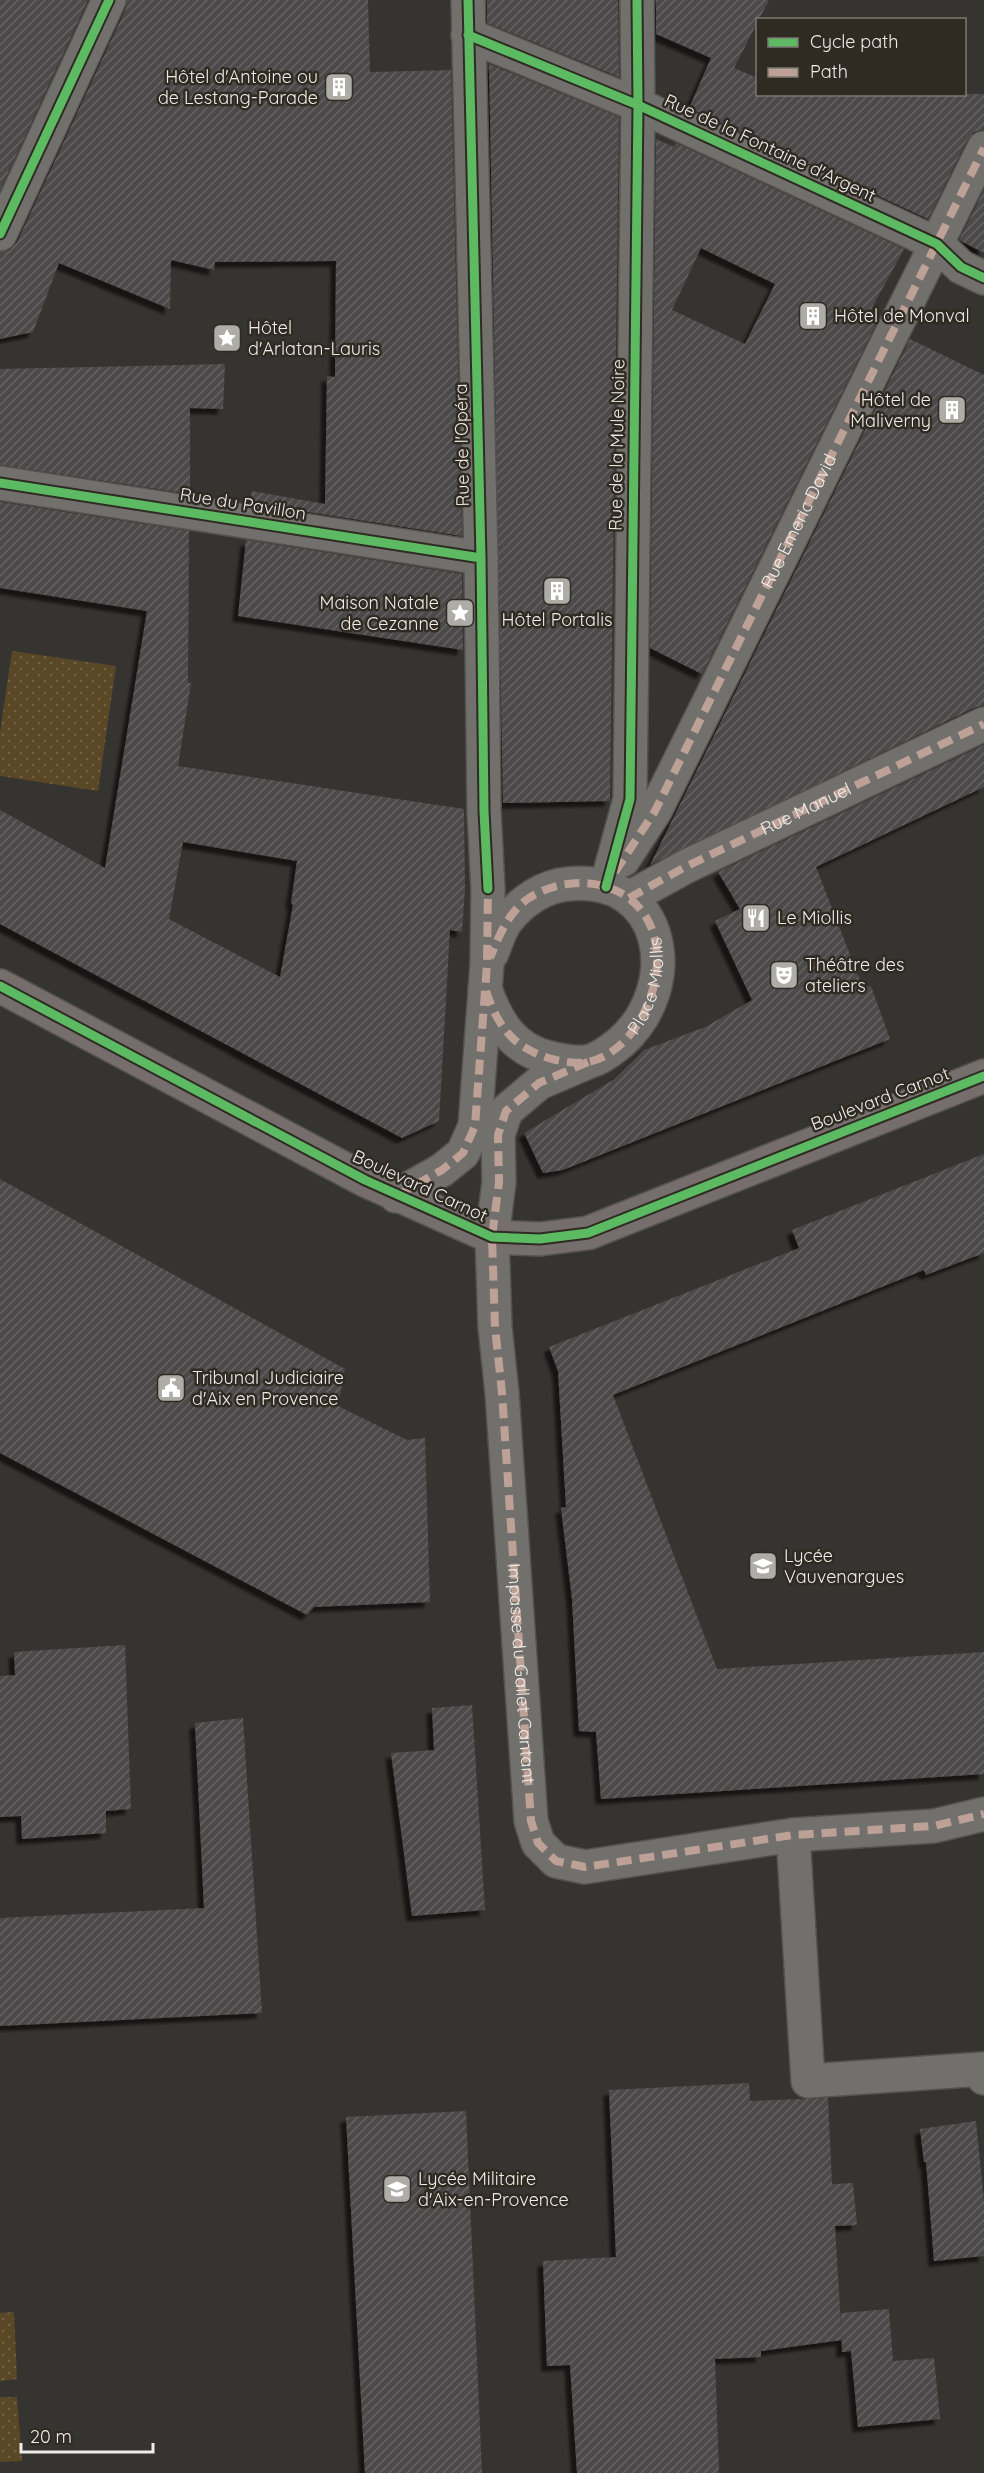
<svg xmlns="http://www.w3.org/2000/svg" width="984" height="2473" viewBox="0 0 984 2473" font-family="Quicksand,sans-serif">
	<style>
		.grass { fill: url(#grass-dots) }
		.building { fill: url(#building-hatch); fill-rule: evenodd; filter: url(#shadow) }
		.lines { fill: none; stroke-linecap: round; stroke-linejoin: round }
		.street-casing { stroke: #54524e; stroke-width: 36 }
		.primary-casing { stroke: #54524e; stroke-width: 36 }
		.street { stroke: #72706c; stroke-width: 33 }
		.primary { stroke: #756e6c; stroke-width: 33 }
		.quiet { stroke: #bda197; stroke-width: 8; stroke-dasharray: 15 8; stroke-linecap: butt }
		.cycleway-casing { stroke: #2f2b23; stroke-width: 13 }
		.cycleway { stroke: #5cba63; stroke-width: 9 }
		.labels { text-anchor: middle; stroke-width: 5; stroke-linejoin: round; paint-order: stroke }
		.poi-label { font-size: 18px; fill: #eeece7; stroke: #2f2b23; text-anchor: start }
		.street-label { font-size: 18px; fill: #eeece7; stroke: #2f2b23 }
	</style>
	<defs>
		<pattern id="grass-dots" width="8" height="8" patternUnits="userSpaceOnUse" patternTransform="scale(1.5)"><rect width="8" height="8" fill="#594725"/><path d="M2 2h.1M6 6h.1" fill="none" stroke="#716245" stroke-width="1.8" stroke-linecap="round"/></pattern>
		<pattern id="building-hatch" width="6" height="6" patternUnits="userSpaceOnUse" patternTransform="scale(1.5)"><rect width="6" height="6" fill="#4b4948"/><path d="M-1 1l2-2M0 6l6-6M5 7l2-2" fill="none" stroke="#656362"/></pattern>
		<filter id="shadow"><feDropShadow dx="-5.5" dy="5.5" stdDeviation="1.5" flood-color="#0009"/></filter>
	</defs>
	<rect width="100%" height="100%" fill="#363430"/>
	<!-- grass -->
	<path class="grass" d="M 12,651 L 116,666 L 98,791 L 0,776 L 0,732 Z
		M 14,2312 L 17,2379 L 0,2381 L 0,2313 Z
		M 0,2397 L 17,2397 L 22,2461 L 0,2462 Z"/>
	<!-- building -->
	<path class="building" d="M 0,0 L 88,0 L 0,190 Z
		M 127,0 L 368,0 L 370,72 L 451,70 L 462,536 L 250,503 L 252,491 L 325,504 L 327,376 L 335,377 L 336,261 L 215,262 L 214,270 L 171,260 L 170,309 L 59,263 L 33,332 L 0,339 L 0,252 L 10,250 L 17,242 L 126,8 Z
		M 487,0 L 618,0 L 619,77 L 487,23 Z
		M 656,0 L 769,0 L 734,68 L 758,78 L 758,94 L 984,94 L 984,129 L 974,132 L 967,140 L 928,219 L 689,108 L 711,58 L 656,34 Z
		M 489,64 L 619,117 L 610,801 L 503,803 Z
		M 656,139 L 674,147 L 676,143 L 904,249 L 867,317 L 877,322 L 702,674 L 650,648 ZM 701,248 L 775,284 L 745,344 L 672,310 Z
		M 984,190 L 984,253 L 959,240 Z
		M 910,339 L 984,375 L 984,705 L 976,707 L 650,865 Z
		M 225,364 L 223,409 L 190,408 L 190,494 L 0,465 L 0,369 Z
		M 0,502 L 189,531 L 188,683 L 191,683 L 178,766 L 464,809 L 465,889 L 462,932 L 450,930 L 439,1121 L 402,1138 L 0,924 L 0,810 L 105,868 L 147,611 L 0,588 ZM 183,842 L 297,861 L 291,903 L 293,905 L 280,977 L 169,919 Z
		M 246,540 L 462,574 L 463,650 L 238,616 Z
		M 984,745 L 984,787 L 816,867 L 863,988 L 871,986 L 890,1039 L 563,1170 L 543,1173 L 524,1133 L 613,1080 L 644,1050 L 705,1027 L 752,1000 L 715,921 L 740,909 L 718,872 Z
		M 984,1154 L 984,1253 L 926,1275 L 924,1270 L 613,1395 L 717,1669 L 984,1652 L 984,1774 L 601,1799 L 596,1732 L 579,1731 L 572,1599 L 561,1508 L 566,1507 L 558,1371 L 549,1347 L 799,1248 L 792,1230 Z
		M 0,1179 L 345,1369 L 338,1406 L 407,1440 L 425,1438 L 430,1602 L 314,1607 L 307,1615 L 0,1453 Z
		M 125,1645 L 131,1809 L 106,1811 L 106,1833 L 22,1839 L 21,1816 L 0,1817 L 0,1676 L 15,1675 L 14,1652 Z
		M 472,1705 L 485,1910 L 412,1916 L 391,1753 L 434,1750 L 432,1708 Z
		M 243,1718 L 262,2013 L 0,2026 L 0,1918 L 204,1908 L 195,1723 Z
		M 749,2083 L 750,2101 L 828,2098 L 832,2184 L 853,2183 L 857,2225 L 835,2226 L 842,2340 L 761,2351 L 761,2357 L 715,2359 L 719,2473 L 577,2473 L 570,2365 L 547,2366 L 543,2261 L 616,2257 L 609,2090 Z
		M 466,2111 L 482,2473 L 365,2473 L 346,2117 Z
		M 976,2121 L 984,2201 L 984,2256 L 934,2261 L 926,2162 L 924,2162 L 920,2129 Z
		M 889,2309 L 893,2361 L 934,2358 L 940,2419 L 858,2427 L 851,2351 L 842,2352 L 841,2313 Z"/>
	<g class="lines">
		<!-- street casing -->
		<g class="street-casing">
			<g id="street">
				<path d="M 468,35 L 638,105 L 937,244 L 961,267 L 984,278"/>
				<path d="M 0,234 L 109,0"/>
				<path d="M 0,483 L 481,558"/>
				<path id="s1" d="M 623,860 L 655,811 L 984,148"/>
				<path d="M 606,887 L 630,799 L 638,105 L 637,0"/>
				<path d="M 629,898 L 685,867 L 984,724"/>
				<path d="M 485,989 C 497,1022 513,1050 550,1058 C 562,1061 574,1063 586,1062 C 599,1060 611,1050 621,1042 C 684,986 666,874 568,884 C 544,886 522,901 507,920 C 500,929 496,943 492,953"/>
				<path id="s2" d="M 588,1062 L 539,1083 L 506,1111 L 498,1135 L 499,1182 L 492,1237 L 495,1327 L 502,1393 L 531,1821 L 538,1843 L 556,1861 L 585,1867 L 793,1835 L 934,1826 L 984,1814"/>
				<path d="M 396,1196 L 442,1170 L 463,1153 L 475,1126 L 487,964 L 488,889 L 484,811 L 481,558 L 468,0"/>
				<path d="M 793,1835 L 808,2081 L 983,2069 L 984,2078"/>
			</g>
		</g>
		<!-- primary casing -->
		<g class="primary-casing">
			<path id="primary" d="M 0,986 L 365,1180 L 492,1237 L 540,1239 L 588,1233 L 984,1076"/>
		</g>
		<!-- street -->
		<use href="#street" class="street"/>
		<!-- primary -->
		<use href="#primary" class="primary"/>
		<!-- quiet -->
		<g class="quiet">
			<path d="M 615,872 L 655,811 L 984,148"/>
			<path id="s3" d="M 629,898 L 685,867 L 984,724"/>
			<path id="s4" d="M 486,991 C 499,1030 516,1050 556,1060 C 566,1062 579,1064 588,1062 C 632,1053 659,996 657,955 C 654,887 582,865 529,898 C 508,912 499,936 490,958"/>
			<path d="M 588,1062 L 539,1083 L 506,1111 L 498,1135 L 499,1182 L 492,1237 L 495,1327 L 502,1393 L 531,1821 L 538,1843 L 556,1861 L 585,1867 L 793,1835 L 934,1826 L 984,1814"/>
			<path d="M 396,1196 L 442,1170 L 463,1153 L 475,1126 L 487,964 L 488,885"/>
		</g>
		<!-- cycleway casing -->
		<g class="cycleway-casing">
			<path id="cycleway" d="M 468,0 L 481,558 L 484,811 L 488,889
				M 468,35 L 638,105 L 937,244 L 961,267 L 984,278
				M 0,234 L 109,0
				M 0,483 L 481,558
				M 606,887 L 630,799 L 638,105 L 637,0
				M 0,986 L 365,1180 L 492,1237 L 540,1239 L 588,1233 L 984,1076"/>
		</g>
		<!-- cycleway -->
		<use href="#cycleway" class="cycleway"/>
	</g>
	<!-- icons -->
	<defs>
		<g id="building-square" transform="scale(1.5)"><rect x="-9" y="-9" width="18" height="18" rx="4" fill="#aeaca7" stroke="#2f2b23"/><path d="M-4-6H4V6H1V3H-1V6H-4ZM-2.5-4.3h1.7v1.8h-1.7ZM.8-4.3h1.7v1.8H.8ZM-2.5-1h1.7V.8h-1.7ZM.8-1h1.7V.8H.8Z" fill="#fff"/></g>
		<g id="sight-square" transform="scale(1.5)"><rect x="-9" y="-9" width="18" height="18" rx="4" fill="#aeaca7" stroke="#2f2b23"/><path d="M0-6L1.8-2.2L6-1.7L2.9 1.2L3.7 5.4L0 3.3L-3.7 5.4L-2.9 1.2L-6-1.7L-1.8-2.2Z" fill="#fff"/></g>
		<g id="restaurant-square" transform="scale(1.5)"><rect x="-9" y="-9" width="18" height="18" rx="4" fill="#aeaca7" stroke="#2f2b23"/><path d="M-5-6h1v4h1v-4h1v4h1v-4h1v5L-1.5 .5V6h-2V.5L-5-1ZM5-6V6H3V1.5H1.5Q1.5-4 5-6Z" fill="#fff"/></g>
		<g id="theatre-square" transform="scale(1.5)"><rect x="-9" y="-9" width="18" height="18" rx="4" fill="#aeaca7" stroke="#2f2b23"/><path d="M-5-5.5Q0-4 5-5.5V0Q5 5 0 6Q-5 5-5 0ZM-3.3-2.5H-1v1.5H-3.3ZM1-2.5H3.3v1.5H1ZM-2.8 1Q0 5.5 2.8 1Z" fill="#fff"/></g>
		<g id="civic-square" transform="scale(1.5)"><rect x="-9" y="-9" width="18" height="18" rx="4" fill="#aeaca7" stroke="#2f2b23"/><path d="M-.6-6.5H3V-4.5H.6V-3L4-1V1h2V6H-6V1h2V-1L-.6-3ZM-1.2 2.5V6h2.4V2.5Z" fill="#fff"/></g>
		<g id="school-square" transform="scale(1.5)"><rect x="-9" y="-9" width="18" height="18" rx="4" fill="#aeaca7" stroke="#2f2b23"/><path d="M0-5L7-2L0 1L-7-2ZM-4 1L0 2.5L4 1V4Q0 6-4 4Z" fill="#fff"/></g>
	</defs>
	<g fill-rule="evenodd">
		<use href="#building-square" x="339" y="87"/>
		<use href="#building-square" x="813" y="316"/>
		<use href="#sight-square" x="227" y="338"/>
		<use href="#building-square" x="952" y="410"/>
		<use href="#building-square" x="557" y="591"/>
		<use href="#sight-square" x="460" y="613"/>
		<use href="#restaurant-square" x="756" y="918"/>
		<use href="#theatre-square" x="784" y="975"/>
		<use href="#civic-square" x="171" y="1388"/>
		<use href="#school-square" x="763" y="1566"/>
		<use href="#school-square" x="397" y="2189"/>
	</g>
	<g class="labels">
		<!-- poi labels -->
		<g class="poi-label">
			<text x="318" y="83" text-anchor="end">Hôtel d'Antoine ou<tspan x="318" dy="21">de Lestang-Parade</tspan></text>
			<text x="834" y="322">Hôtel de Monval</text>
			<text x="248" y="334">Hôtel<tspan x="248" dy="21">d'Arlatan-Lauris</tspan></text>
			<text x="931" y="406" text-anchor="end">Hôtel de<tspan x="931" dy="21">Maliverny</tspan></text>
			<text x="439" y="609" text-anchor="end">Maison Natale<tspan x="439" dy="21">de Cezanne</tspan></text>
			<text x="557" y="626" text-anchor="middle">Hôtel Portalis</text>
			<text x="777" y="924">Le Miollis</text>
			<text x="805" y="971">Théâtre des<tspan x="805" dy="21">ateliers</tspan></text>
			<text x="192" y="1384">Tribunal Judiciaire<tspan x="192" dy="21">d'Aix en Provence</tspan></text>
			<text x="784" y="1562">Lycée<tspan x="784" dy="21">Vauvenargues</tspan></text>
			<text x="418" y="2185">Lycée Militaire<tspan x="418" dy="21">d'Aix-en-Provence</tspan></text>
		</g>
		<!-- street labels -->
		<g class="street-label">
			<text transform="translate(770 148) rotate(25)" y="6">Rue de la Fontaine d'Argent</text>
			<text transform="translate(462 445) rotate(-91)" y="6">Rue de l'Opéra</text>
			<text transform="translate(617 445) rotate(-89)" y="6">Rue de la Mule Noire</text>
			<text transform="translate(243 504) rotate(9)" y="6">Rue du Pavillon</text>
			<text dy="6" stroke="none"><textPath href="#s1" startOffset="382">Rue Emeric David</textPath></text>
			<text dy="6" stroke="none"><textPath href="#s3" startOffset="198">Rue Manuel</textPath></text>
			<text dy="6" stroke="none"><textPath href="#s4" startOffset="240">Place Miollis</textPath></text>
			<text transform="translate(880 1099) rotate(-21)" y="6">Boulevard Carnot</text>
			<text transform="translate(420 1186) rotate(25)" y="6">Boulevard Carnot</text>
			<text dy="6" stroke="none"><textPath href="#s2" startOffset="662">Impasse du Gallet Cantant</textPath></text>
		</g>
	</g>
	<!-- legend -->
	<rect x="756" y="18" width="210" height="78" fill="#2f2b23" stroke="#7b7871" stroke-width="1.5"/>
	<rect x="768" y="38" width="30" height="9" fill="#5cba63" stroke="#7b7871" stroke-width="1.5"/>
	<text x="810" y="48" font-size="18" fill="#eeece7">Cycle path</text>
	<rect x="768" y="68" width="30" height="9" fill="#bda197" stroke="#7b7871" stroke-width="1.5"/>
	<text x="810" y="78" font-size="18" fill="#eeece7">Path</text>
	<!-- scale -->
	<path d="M21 2443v9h132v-9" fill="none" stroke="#eeece7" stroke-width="3"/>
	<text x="30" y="2443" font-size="18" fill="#eeece7" stroke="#2f2b23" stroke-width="4.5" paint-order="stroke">20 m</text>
</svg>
